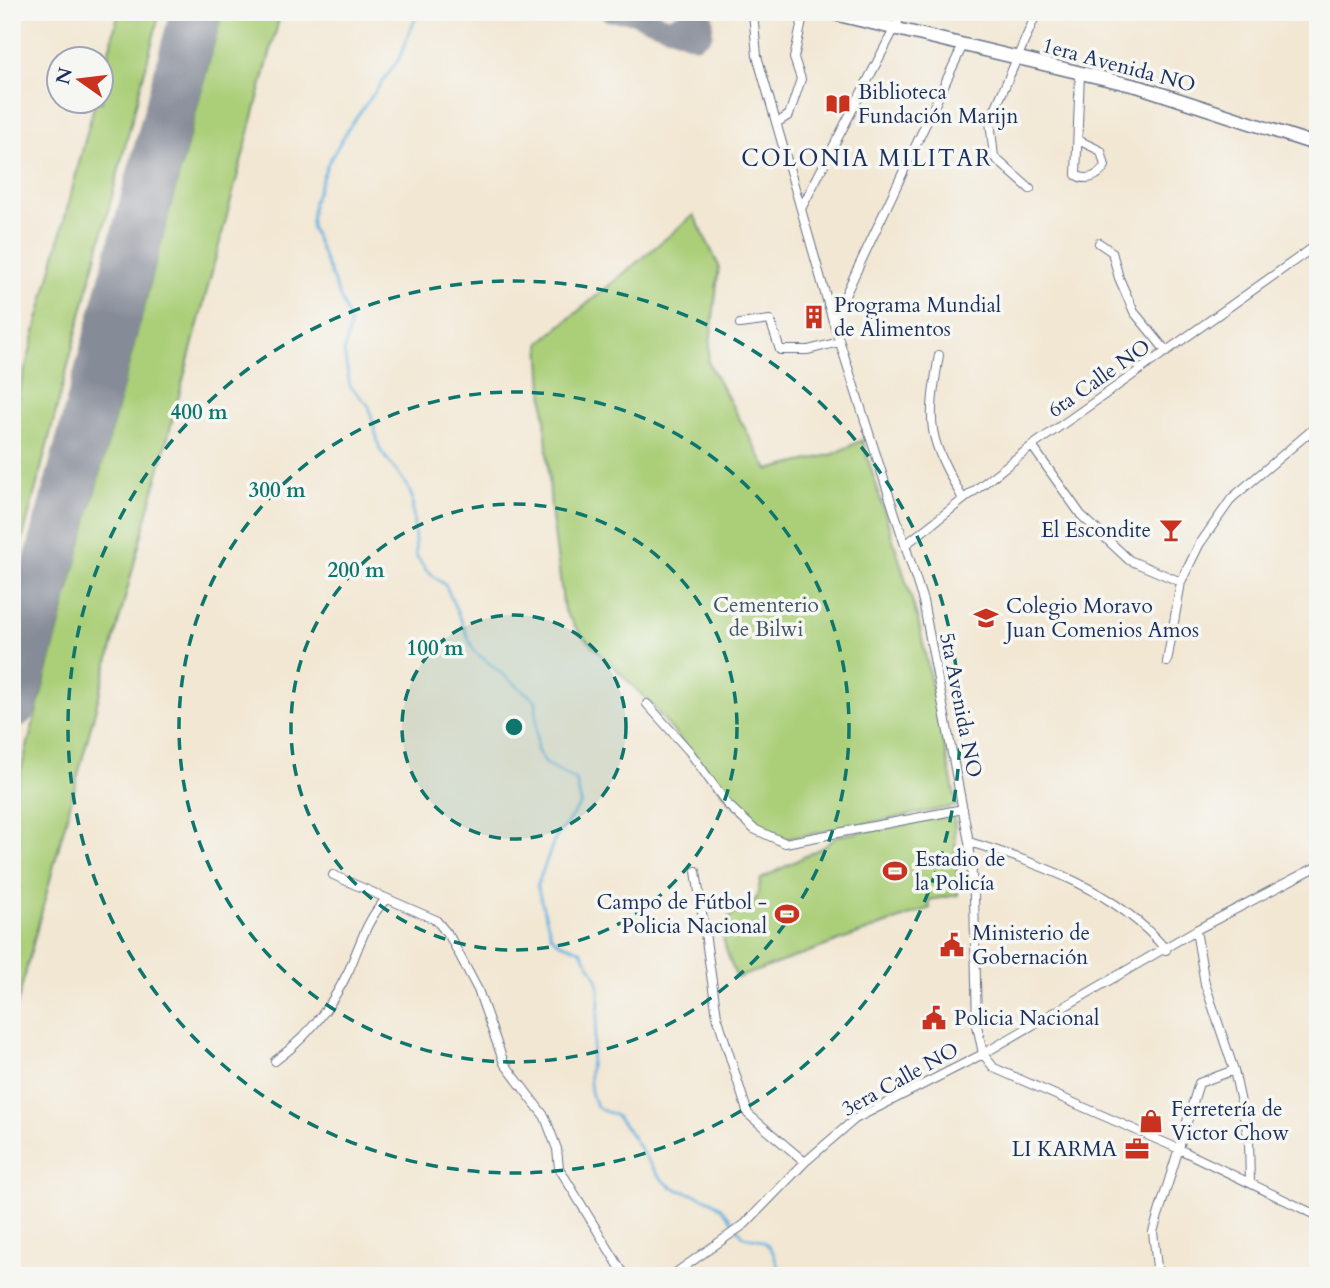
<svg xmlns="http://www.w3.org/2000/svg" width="1330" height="1288" viewBox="0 0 1330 1288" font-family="Cardo,serif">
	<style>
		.green { fill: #abcf79; stroke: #637f6c; stroke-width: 2 }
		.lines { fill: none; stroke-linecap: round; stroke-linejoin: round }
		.stream { stroke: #67b2e0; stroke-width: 2.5 }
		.taxiway { stroke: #868b98; stroke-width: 19 }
		.runway { stroke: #868b98; stroke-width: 51 }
		.street-casing { stroke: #666f87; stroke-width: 10 }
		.secondary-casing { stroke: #666f87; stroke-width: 15 }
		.street { stroke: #fff; stroke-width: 8 }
		.secondary { stroke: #fff; stroke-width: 12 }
		.ring { fill: none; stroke: #0f766e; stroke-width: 3.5; stroke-dasharray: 12 9 }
		.labels { text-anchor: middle; stroke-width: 7; stroke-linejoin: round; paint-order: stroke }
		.street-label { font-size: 21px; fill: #1b2f5e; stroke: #f6f6f2 }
		.poi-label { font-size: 21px; fill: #1b2f5e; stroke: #f6f6f2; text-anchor: start }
		.park-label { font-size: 21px; fill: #3f5765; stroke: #f6f6f2 }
		.neighbourhood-label { font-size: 23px; letter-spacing: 2px; fill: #1b2f5e; stroke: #f6f6f2 }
		.centre { fill: #0f766e; stroke: #f6f6f2; stroke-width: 3.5 }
		.ring-label { font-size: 21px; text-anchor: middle; font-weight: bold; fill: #0f766e; stroke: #f6f6f2; stroke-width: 7; stroke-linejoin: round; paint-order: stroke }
	</style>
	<rect width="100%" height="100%" fill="#f6f6f2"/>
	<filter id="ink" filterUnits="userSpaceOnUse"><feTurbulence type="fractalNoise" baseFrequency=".0143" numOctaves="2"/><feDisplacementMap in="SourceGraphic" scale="14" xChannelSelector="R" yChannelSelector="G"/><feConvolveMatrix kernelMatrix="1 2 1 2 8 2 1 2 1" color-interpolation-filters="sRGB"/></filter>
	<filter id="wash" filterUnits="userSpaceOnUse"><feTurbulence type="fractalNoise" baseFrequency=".00686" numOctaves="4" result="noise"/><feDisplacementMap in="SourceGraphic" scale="28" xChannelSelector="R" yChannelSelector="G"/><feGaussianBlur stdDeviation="1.57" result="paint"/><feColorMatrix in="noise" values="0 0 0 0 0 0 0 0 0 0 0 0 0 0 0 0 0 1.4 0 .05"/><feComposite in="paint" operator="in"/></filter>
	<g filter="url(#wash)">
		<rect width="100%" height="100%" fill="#f2e7d3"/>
		<!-- green -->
		<path class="green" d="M 119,12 L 160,12 L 12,580 L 12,420 L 95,102 L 102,102 L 102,78 Z
			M 281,12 L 12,1023 L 12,804 L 222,13 Z
			M 694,215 L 719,266 L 708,362 L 768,470 L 834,454 L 862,440 L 918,620 L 957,806 L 786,839 L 758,825 L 731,802 L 651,704 L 579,632 L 564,610 L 551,509 L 540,343 Z
			M 954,815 L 958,895 L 929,900 L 930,908 L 737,978 C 721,939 710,920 756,900 L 761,879 L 825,846 L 837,836 Z"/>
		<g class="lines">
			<!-- stream -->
			<path class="stream" d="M 418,12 L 399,59 L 350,126 L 328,163 L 313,203 L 311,226 L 347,314 L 350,325 L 344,352 L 350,386 L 369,406 L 380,450 L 407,485 L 412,497 L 416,555 L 425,569 L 446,586 L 474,651 L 536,701 L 537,750 L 546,764 L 576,780 L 581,803 L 554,841 L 537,886 L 551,935 L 560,943 L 580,950 C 586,960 595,971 598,982 C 605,1019 579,1071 595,1103 C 600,1114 610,1110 617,1117 C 636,1136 644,1162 664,1181 C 677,1193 691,1192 707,1199 C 728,1209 730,1221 743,1236 C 749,1239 754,1237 760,1240 C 776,1247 775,1263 782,1276"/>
			<!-- taxiway -->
			<path class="taxiway" d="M 610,12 L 650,15
				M 643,12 L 638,16 L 696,38 L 703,33 L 704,20 L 696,15 L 671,27"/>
			<!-- runway -->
			<path class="runway" d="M 12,703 L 196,12"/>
		</g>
	</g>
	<g filter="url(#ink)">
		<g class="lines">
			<!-- street casing -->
			<g class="street-casing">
				<path id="street" d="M 753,12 L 757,56 L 833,321 L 923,601 L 969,842 L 974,896 L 977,1025 L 983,1054 L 994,1068 L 1179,1149 L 1318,1216
					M 778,122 L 789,115 L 801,79 L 794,58 L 804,12
					M 1078,140 L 1101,151 L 1105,166 C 1099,176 1087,182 1076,175 L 1080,73
					M 1030,189 L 994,157 L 990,121 L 1037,12
					M 801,209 L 903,12
					M 1099,243 L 1112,252 L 1119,278 L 1134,312 L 1167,352
					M 833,321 L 963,45
					M 740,324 L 770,320 L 780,350 L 808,350 L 839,342
					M 939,355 C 927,427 927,435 963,499
					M 1032,446 L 1081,515 L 1129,560 L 1181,582 L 1199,545 L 1232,498 L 1318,425
					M 905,545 L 1032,446 L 1318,244
					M 1167,662 L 1181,582
					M 647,704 L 689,751 L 727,804 L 754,829 L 785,843 L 963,809
					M 969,842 C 1039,863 1118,891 1166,950
					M 696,871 L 717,1016 L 748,1114 L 805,1162
					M 333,875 L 436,920 L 450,937 L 478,990 L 504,1063 L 545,1117 L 557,1149 L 559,1168 L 625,1276
					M 1196,930 L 1205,984 L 1234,1070 L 1249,1140 L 1250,1183
					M 275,1061 C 308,1037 332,1006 349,970 C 360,944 367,919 386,899
					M 671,1276 L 745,1224 L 805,1162 L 855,1119 L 983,1054 L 1196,930 L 1318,866
					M 1158,1276 L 1153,1232 L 1199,1083 L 1234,1070"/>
			</g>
			<!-- secondary casing -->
			<g class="secondary-casing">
				<path id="secondary" d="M 826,12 L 1140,87 L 1318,145"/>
			</g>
			<!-- street -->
			<use href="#street" class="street"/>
			<!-- secondary -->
			<use href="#secondary" class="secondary"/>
		</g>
	</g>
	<!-- distance rings -->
	<circle cx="514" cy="727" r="112" fill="#0f766e" fill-opacity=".12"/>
	<g class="ring">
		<circle cx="514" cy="727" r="112"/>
		<circle cx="514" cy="727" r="223"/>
		<circle cx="514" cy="727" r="335"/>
		<circle cx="514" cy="727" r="446"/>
	</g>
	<!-- icons -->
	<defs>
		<g id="library-bare" transform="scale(1.89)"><path d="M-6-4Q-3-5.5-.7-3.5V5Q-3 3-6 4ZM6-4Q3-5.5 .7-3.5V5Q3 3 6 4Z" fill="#c8321e" stroke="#f6f6f2" stroke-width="2.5" paint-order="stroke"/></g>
		<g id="building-bare" transform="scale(1.89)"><path d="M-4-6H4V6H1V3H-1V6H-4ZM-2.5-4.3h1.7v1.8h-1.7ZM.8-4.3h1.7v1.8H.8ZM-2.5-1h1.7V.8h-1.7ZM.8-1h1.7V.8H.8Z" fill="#c8321e" stroke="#f6f6f2" stroke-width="2.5" paint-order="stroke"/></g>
		<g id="bar-bare" transform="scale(1.89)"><path d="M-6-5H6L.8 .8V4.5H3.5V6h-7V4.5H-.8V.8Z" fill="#c8321e" stroke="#f6f6f2" stroke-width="2.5" paint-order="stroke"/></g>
		<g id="school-bare" transform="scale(1.89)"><path d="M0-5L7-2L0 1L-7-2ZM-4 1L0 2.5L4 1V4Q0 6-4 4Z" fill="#c8321e" stroke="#f6f6f2" stroke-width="2.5" paint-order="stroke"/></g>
		<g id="stadium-bare" transform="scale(1.89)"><path d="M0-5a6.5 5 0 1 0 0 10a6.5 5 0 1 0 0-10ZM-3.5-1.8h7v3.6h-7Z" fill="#c8321e" stroke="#f6f6f2" stroke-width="2.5" paint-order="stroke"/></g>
		<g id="civic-bare" transform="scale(1.89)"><path d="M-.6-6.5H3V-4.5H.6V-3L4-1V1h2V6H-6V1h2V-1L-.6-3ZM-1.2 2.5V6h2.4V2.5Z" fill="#c8321e" stroke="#f6f6f2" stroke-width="2.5" paint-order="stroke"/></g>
		<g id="shop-bare" transform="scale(1.89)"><path d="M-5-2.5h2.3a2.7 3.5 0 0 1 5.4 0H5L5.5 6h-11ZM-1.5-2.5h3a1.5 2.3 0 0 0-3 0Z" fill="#c8321e" stroke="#f6f6f2" stroke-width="2.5" paint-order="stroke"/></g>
		<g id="office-bare" transform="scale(1.89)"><path d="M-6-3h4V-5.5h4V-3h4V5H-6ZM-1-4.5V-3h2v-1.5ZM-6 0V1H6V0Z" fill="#c8321e" stroke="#f6f6f2" stroke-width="2.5" paint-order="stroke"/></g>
	</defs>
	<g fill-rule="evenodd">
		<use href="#library-bare" x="838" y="104"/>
		<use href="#building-bare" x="814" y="317"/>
		<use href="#bar-bare" x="1171" y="530"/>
		<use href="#school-bare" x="986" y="618"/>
		<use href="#stadium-bare" x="895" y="871"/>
		<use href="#stadium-bare" x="787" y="914"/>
		<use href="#civic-bare" x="952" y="945"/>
		<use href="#civic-bare" x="934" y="1018"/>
		<use href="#shop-bare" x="1151" y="1121"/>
		<use href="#office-bare" x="1137" y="1149"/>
	</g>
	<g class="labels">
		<!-- street labels -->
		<g class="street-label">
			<text transform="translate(1119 65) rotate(15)" y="7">1era Avenida NO</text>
			<text transform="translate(1099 378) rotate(-35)" y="7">6ta Calle NO</text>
			<text transform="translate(961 705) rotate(79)" y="7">5ta Avenida NO</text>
			<text transform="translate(900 1079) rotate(-29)" y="7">3era Calle NO</text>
		</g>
		<!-- poi labels -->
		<g class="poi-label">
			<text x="858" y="99">Biblioteca<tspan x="858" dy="24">Fundación Marijn</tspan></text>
			<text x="834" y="312">Programa Mundial<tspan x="834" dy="24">de Alimentos</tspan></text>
			<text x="1151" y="537" text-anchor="end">El Escondite</text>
			<text x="1006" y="613">Colegio Moravo<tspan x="1006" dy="24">Juan Comenios Amos</tspan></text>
			<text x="915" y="866">Estadio de<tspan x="915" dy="24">la Policía</tspan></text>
			<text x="767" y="909" text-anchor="end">Campo de Fútbol -<tspan x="767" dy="24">Policia Nacional</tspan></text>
			<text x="972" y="940">Ministerio de<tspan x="972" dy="24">Gobernación</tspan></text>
			<text x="954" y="1025">Policia Nacional</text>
			<text x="1171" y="1116">Ferretería de<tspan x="1171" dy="24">Victor Chow</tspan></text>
			<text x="1117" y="1156" text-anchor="end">LI KARMA</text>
		</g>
		<!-- park labels -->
		<g class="park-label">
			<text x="766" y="612">Cementerio<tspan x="766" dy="24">de Bilwi</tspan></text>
		</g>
		<!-- neighbourhood labels -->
		<g class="neighbourhood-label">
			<text x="867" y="166">COLONIA MILITAR</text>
		</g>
	</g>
	<circle cx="514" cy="727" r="10" class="centre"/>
	<g class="ring-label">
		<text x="199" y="419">400 m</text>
		<text x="277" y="497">300 m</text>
		<text x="356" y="577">200 m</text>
		<text x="435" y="655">100 m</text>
	</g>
	<!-- margin -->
	<rect width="1330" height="1288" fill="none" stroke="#f6f6f2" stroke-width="42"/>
	<!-- north arrow -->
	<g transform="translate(80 80) rotate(284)"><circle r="33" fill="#f6f6f2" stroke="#9ea6b7" stroke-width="2"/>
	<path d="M0-5L12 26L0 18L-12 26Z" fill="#c8321e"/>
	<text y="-10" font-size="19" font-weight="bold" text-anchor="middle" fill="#1b2f5e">N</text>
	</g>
</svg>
